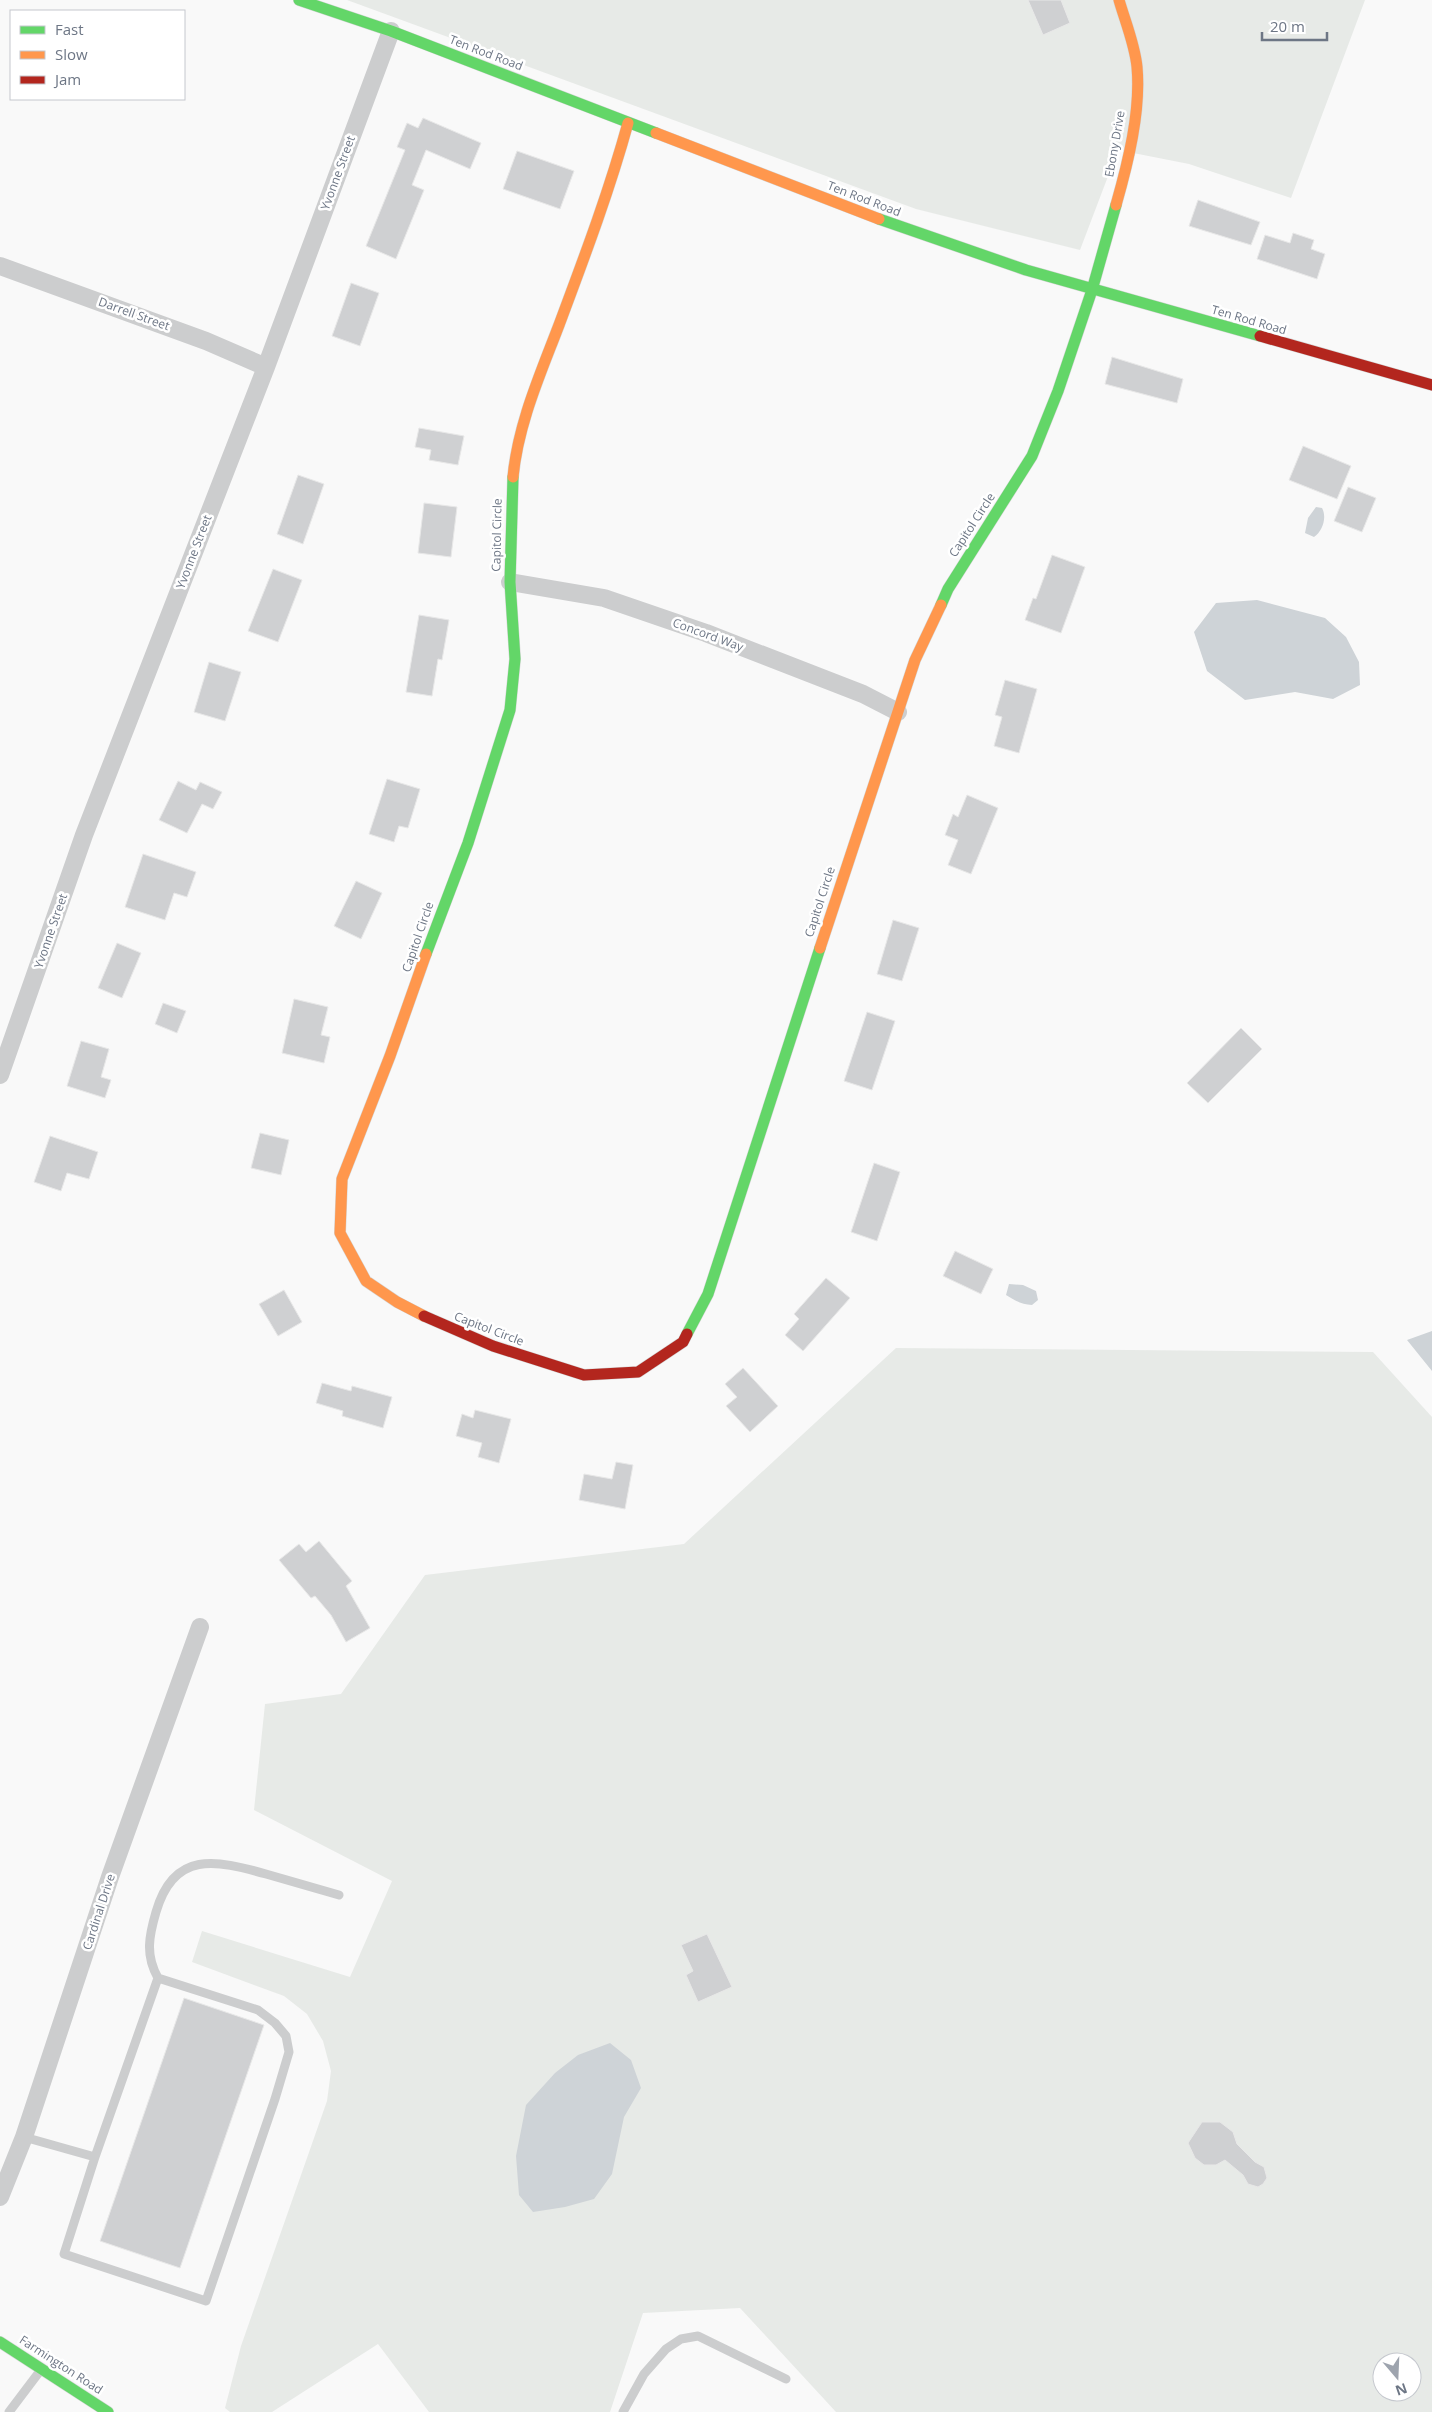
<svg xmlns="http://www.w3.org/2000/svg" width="1432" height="2412" viewBox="0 0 1432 2412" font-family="'Open Sans',sans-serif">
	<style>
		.green { fill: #e7eae7; fill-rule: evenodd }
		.water { fill: #ced3d7 }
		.building { fill: #cfd0d2; stroke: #e8e8e8 }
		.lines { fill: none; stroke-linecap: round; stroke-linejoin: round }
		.fast-casing { stroke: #d5d6d6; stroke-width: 12 }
		.slow-casing { stroke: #d5d6d6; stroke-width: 12 }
		.jam-casing { stroke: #d5d6d6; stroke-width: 12 }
		.lane { stroke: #cccdce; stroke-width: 9 }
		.street { stroke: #cccdce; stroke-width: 18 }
		.fast { stroke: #63d668; stroke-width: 11 }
		.slow { stroke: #ff974d; stroke-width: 11 }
		.jam { stroke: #b3261e; stroke-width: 11 }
		.labels { text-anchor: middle; stroke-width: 5; stroke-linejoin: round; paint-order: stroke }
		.street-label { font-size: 12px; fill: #6d7685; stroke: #fff }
	</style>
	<rect width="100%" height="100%" fill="#f9f9f9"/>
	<!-- green -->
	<path class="green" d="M 347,0 L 1365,0 L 1291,198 L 1189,164 L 1118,150 L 1080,250 L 916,209 Z
		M 896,1348 L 1373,1352 L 1432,1417 L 1432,2412 L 836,2412 L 740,2308 L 643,2313 L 610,2412 L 429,2412 L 378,2344 L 272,2412 L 230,2412 L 225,2408 L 241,2346 L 327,2101 L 331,2071 L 323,2041 L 307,2014 L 284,1996 L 192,1962 L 202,1931 L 350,1977 L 392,1881 L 254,1810 L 265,1704 L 341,1694 L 425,1575 L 684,1544 ZM 1382,2362 L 1412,2362 L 1412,2392 L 1382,2392 Z"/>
	<!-- water -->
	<path class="water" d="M 1316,507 L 1322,508 C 1327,517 1323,531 1314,537 L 1305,533 L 1308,518 Z
		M 1257,600 L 1325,618 L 1346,637 L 1359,662 L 1360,685 L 1333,699 L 1295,692 L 1245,700 L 1207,671 L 1194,632 L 1216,603 Z
		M 1009,1284 L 1023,1285 L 1036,1291 L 1038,1300 L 1032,1305 C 1022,1305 1014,1300 1006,1295 Z
		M 1432,1331 L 1432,1371 L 1407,1340 Z
		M 610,2043 L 631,2060 L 641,2088 L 624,2117 L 612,2174 L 594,2199 L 565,2207 L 533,2212 L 519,2195 L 516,2156 L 526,2105 L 555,2073 L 578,2055 Z"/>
	<!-- building -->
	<path class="building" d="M 1028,0 L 1061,0 L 1070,23 L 1043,35 Z
		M 423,118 L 481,143 L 470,169 L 426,150 L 412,185 L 424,190 L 396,259 L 366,246 L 405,150 L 397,147 L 407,123 L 418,128 Z
		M 517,151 L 574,171 L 560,209 L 503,189 Z
		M 1198,200 L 1260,222 L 1251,245 L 1189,226 Z
		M 1293,233 L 1314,240 L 1311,249 L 1325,254 L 1317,279 L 1257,259 L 1265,235 L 1290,243 Z
		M 351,283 L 379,293 L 360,346 L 332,336 Z
		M 1112,357 L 1183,379 L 1177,403 L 1105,384 Z
		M 419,428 L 464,436 L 458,465 L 429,460 L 431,450 L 415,447 Z
		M 1303,446 L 1351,466 L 1337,499 L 1289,480 Z
		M 298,475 L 324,484 L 303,544 L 277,534 Z
		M 1348,487 L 1376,498 L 1362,532 L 1334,521 Z
		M 424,503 L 457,507 L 451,557 L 418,553 Z
		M 1052,555 L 1085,567 L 1061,633 L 1025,620 L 1033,598 L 1036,599 Z
		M 273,569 L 302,580 L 278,642 L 248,631 Z
		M 419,615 L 449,620 L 442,660 L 438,659 L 432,696 L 406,692 Z
		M 209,662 L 241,672 L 225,721 L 194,712 Z
		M 1005,680 L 1037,689 L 1019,753 L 994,746 L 1002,717 L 995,715 Z
		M 387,779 L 420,789 L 408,828 L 399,826 L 394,842 L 369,834 Z
		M 178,781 L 196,790 L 200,782 L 222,792 L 213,809 L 202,804 L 187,833 L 159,820 Z
		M 967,795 L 998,808 L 971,874 L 948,865 L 958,840 L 945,835 L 953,814 L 958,817 Z
		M 143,854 L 196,872 L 187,897 L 174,893 L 165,920 L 125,907 Z
		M 356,881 L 382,893 L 361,939 L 334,926 Z
		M 893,920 L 919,928 L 902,981 L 877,974 Z
		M 117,943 L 141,953 L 122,998 L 98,988 Z
		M 294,999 L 328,1007 L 321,1035 L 330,1037 L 324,1063 L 282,1053 Z
		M 163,1003 L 186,1011 L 177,1033 L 155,1024 Z
		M 867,1012 L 895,1021 L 872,1090 L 844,1081 Z
		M 1241,1028 L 1262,1049 L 1208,1103 L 1187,1083 Z
		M 81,1041 L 109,1049 L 101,1077 L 111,1080 L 105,1098 L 67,1086 Z
		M 260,1133 L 289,1140 L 281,1175 L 251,1168 Z
		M 50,1136 L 98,1152 L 89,1179 L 67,1173 L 61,1191 L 34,1182 Z
		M 874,1163 L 900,1172 L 877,1241 L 851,1232 Z
		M 955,1251 L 993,1269 L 981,1294 L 943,1276 Z
		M 826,1278 L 850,1298 L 803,1351 L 785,1335 L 799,1319 L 794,1314 Z
		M 284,1290 L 302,1322 L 278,1336 L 259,1304 Z
		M 743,1368 L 778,1406 L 750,1432 L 726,1406 L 737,1397 L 725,1384 Z
		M 322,1383 L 351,1391 L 352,1386 L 392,1397 L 383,1428 L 342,1416 L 343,1411 L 316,1403 Z
		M 475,1410 L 511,1419 L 499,1463 L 478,1457 L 482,1443 L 456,1436 L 462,1414 L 473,1418 Z
		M 616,1462 L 633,1465 L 625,1509 L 579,1500 L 584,1474 L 612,1479 Z
		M 319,1541 L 352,1581 L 346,1586 L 370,1628 L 346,1642 L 331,1615 L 315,1596 L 311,1598 L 279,1560 L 299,1544 L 306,1552 Z
		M 707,1934 L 732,1987 L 698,2002 L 686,1975 L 693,1971 L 681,1945 Z
		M 184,1998 L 264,2025 L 180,2268 L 100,2241 Z
		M 1202,2122 L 1220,2122 L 1233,2132 L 1237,2144 L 1255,2162 L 1264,2167 L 1267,2178 L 1263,2184 L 1258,2187 L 1248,2184 L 1243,2175 L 1225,2160 L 1216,2165 L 1204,2165 L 1195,2158 L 1188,2143 Z"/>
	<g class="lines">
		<!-- fast casing -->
		<g class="fast-casing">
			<path id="fast" d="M 299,0 L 391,31 L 656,133
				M 879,219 L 1026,270 L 1260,336
				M 941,605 L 948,589 L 1032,456 L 1058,391 L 1092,290 L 1116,205
				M 426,954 L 468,843 L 510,710 L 515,659 L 510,582 L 513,477
				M 687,1334 L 708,1294 L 820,948
				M 0,2342 L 108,2412"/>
		</g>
		<!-- slow casing -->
		<g class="slow-casing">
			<path id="slow" d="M 656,133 L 879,219
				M 1116,205 C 1128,163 1141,111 1137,67 C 1135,45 1125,21 1119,0
				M 513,477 C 518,424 540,375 559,325 C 584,258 609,192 628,123
				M 820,948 L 915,660 L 941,605
				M 424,1316 L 397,1302 L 366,1281 L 340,1233 L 342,1179 L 390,1056 L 426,954"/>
		</g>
		<!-- jam casing -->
		<g class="jam-casing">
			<path id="jam" d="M 1260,336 L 1432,385
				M 424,1316 L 493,1346 L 584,1375 L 638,1372 L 683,1342 L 687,1334"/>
		</g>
		<!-- lane -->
		<path class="lane" d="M 158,1978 C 145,1955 149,1936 156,1912 C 174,1850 216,1860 266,1874 C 290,1881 315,1888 339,1895
			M 24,2137 L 95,2157 L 158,1978 L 258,2010 L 275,2023 L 286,2036 L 289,2052 L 275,2099 L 206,2301 L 64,2254 L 95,2157
			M 9,2412 L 40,2371
			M 623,2412 L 644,2374 L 666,2349 L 681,2339 L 698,2336 L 786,2379"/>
		<!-- street -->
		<path class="street" d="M 0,266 L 206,341 L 266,367
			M 510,582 L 604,598 L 706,633 L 863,694 L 898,712
			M 0,1075 L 84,835 L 266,367 L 391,31
			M 0,2197 L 24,2137 L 110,1877 L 200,1627"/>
		<!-- fast -->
		<use href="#fast" class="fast"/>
		<!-- slow -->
		<use href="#slow" class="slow"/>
		<!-- jam -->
		<use href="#jam" class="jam"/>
	</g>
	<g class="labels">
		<!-- street labels -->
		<g class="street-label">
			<text transform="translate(486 53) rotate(21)" y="4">Ten Rod Road</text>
			<text transform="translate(1115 144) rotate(-80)" y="4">Ebony Drive</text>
			<text transform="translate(338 173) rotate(-70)" y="4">Yvonne Street</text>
			<text transform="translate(864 199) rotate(21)" y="4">Ten Rod Road</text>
			<text transform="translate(134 314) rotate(20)" y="4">Darrell Street</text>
			<text transform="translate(1249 320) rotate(16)" y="4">Ten Rod Road</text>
			<text transform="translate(972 525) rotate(-57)" y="4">Capitol Circle</text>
			<text transform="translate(497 535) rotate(-89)" y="4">Capitol Circle</text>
			<text transform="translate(194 552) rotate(-69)" y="4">Yvonne Street</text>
			<text transform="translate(708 635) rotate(20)" y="4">Concord Way</text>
			<text transform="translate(820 902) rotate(-72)" y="4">Capitol Circle</text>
			<text transform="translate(51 931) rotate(-71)" y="4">Yvonne Street</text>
			<text transform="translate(418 937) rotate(-71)" y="4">Capitol Circle</text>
			<text transform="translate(489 1329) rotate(21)" y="4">Capitol Circle</text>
			<text transform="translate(99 1912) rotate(-72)" y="4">Cardinal Drive</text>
			<text transform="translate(61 2365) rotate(33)" y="4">Farmington Road</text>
		</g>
	</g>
	<!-- legend -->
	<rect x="10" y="10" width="175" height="90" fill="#ffffff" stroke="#c5c8ce"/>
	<rect x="20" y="26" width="25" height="8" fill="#63d668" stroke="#c5c8ce"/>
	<text x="55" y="35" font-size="15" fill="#6d7685">Fast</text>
	<rect x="20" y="51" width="25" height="8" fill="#ff974d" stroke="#c5c8ce"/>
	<text x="55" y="60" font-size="15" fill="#6d7685">Slow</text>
	<rect x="20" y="76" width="25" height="8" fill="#b3261e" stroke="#c5c8ce"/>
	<text x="55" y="85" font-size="15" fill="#6d7685">Jam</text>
	<!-- north arrow -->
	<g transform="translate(1397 2377) rotate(161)"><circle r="24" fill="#ffffff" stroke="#c5c8ce"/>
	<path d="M0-4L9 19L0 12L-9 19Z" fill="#9ea4ae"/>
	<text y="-8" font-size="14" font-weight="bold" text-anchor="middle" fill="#6d7685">N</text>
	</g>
	<!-- scale -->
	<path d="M1262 32v8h65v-8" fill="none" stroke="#6d7685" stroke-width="2.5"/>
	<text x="1270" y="32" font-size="15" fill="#6d7685" stroke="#ffffff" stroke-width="4" paint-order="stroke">20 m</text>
</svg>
